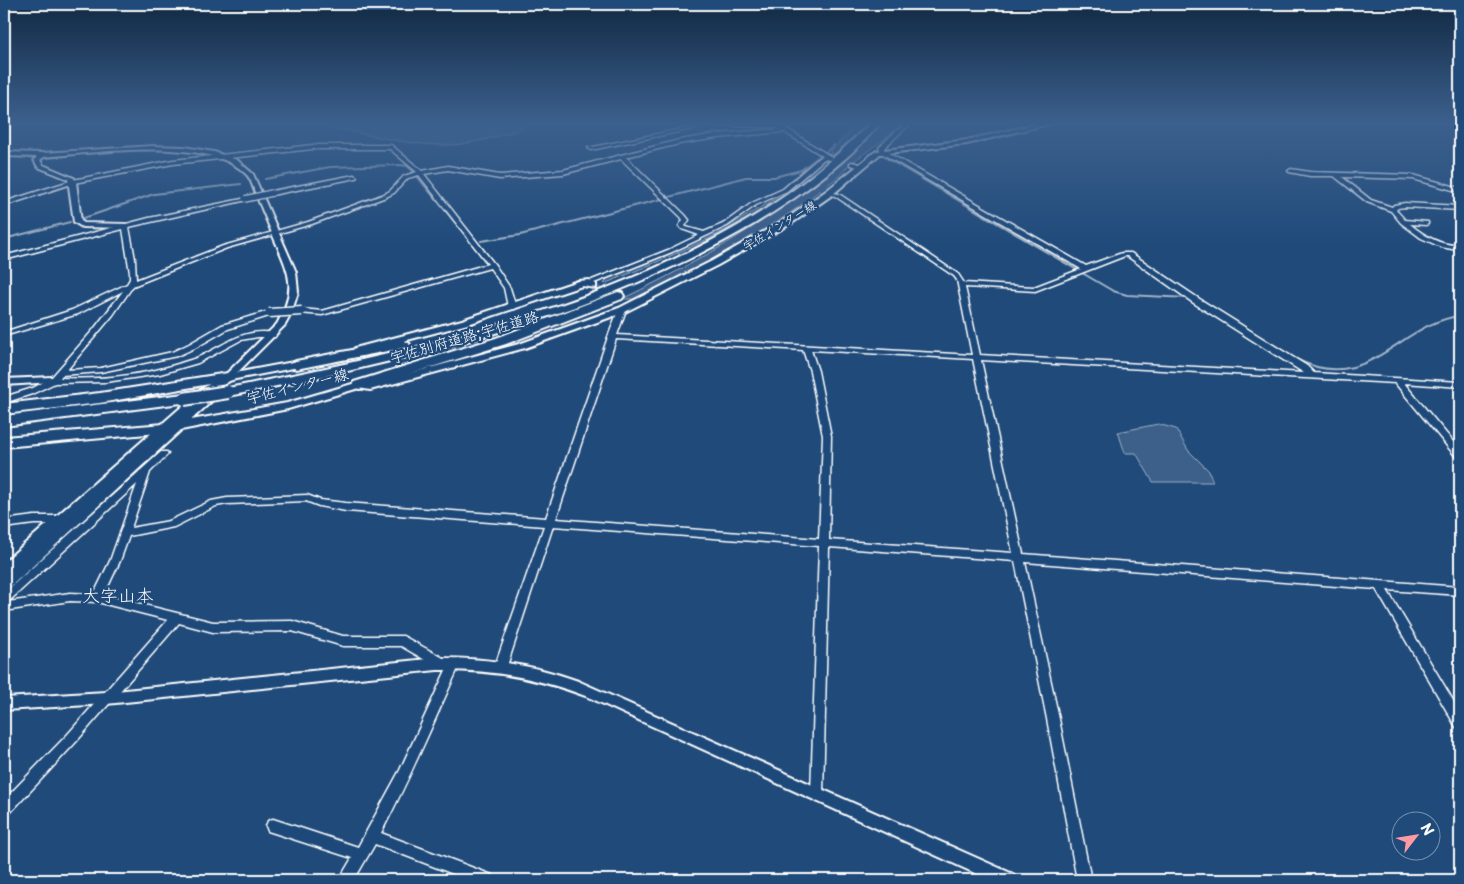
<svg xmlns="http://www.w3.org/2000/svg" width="1464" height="884" font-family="'Playpen Sans','Klee One',sans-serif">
<rect width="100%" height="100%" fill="#1f4a7a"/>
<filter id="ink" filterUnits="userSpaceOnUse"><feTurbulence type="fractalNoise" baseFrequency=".02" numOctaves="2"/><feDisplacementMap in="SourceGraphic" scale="10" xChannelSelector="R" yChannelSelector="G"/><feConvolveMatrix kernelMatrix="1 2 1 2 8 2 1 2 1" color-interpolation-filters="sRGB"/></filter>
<g filter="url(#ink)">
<g fill="#3c618b" stroke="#9eb0c5">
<path d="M310 123H533C515 133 470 145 449 145 403 146 355 131 310 123Z"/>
<polygon points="838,123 872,123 836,154 831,154 830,151 850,132 852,127"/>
<path d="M884 123H905L849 165 838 177 786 216 717 258 633 299H622C721 251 805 200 884 123Z"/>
<path d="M824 160H830C757 222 691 248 604 284L607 279 731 225 785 193Z"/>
<polygon points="1158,424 1176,429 1188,450 1209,471 1213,482 1153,482 1136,453 1125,453 1118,432"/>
</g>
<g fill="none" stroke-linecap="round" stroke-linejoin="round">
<g stroke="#a3b5c8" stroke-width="2">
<polyline points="826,152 834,145"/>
<polyline points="886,158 1113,291 1127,295 1188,298"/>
<polyline points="416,175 471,242"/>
<polyline points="265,179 330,167 401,165 407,166 414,172"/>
<polyline points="669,197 746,177 774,177 801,170 818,157"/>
<polyline points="84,218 154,194 241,184"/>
<polyline points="4,239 70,222"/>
<polyline points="481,241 520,235 662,199"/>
<path d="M1296 359C1369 396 1398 323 1460 316"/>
</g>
<polyline stroke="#41658e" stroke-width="5.5" stroke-dasharray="5.5 3" stroke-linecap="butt" points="831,158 852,164"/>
<polyline stroke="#41658e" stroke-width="9" stroke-dasharray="9 5" stroke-linecap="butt" points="593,286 613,303"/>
<defs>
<g id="minor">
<path d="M694 123 774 124 784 127 833 158 830 160 824 159 787 191 756 205 727 226 672 252 589 285 586 283 587 282 668 250 699 235 682 229 679 226 683 220 681 217 621 159 563 174 500 179 448 170 424 174 495 265 510 288 516 307 515 309H509L508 307 504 288 490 268 322 315 299 313V309H302L322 311 488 264 419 175 408 178 394 193 386 197 312 224 227 248 133 286 113 315 67 370 101 368 172 352 189 344 222 325 269 311 273 313 272 315 228 329 195 348 177 356 101 372 62 375 60 378C99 380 140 376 178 364 186 361 195 359 203 355 228 343 244 328 275 333L276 335 275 337H258L241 340 198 363 160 374 106 382 55 383 32 394 4 403V397L33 388 51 378 94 329 123 291 78 314 4 336V332L72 310 127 284 130 279V273L123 229 4 260V256L149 218 247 198V200L129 227 135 259 136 280 223 246 308 222 382 195 390 191 404 176 417 172 390 149H313L173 164 74 183 4 206V202L73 180 173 160 313 145H391L422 171 448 166 500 175 563 170 679 140 717 134 780 129 772 127 707 126 591 150 588 148 701 125ZM784 132 823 156 820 157 783 189 752 203 723 224 704 232 686 227 685 226 689 220 685 215 626 157 679 144 717 138Z"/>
<path d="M905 123H911L884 148 885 151 1086 266 1122 253H1131L1198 298 1307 366 1314 373 1460 382V387L1404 383 1460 450V459L1457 458 1395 383 981 360 1023 554 1460 587V595L1387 590 1460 712V728L1456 727 1376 589 1025 562 1059 719 1091 880H1077L1047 719 1015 561 829 547 823 794 822 799 817 800 812 799 811 794 819 546 553 526 507 666 505 670 501 671 497 670 495 666 544 526 346 511 319 506 306 501 227 504 216 506 174 527 129 536 120 561 104 595 213 622 292 621 343 636H403L447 660 448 664 450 660 454 659 458 660 460 664C434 721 410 778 381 833L492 875 494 880H469L375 844 354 880H339L352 858 268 831 266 826 268 821 273 819 358 847 400 770 447 668 443 669 439 668 401 646H343L292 631 213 632 179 623 76 742 9 814 4 815V800L68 734 168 620 97 602 70 601 4 611V593L161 452H167L168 454 150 472 131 528 169 521 211 501 227 498 307 495 320 500 346 503 546 518 608 337 619 308H622L626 310 617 335 972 355 957 280 954 276 835 196 827 194V192L839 194 958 274 964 283 1034 287 1081 269 881 153 879 147ZM1125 256H1127L1192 302 1304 373 980 355 965 287 1035 291ZM616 339 803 350 810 371 823 436 819 539 556 519ZM811 350 973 359 1013 553 829 540 831 436 818 371ZM137 484 110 561 94 594 70 593 8 602Z"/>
<polygon points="852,162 863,165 864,166 861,168 850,165 850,163"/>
<path d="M1291 169 1310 172 1413 175 1460 188V192L1413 179 1342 177 1371 200 1392 207 1394 205 1405 203 1460 206V210L1405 207 1398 208 1396 210 1405 220 1428 222V224L1426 225 1410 224C1424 236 1441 246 1460 245V249H1452L1441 247 1421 238 1401 223 1391 211 1367 202 1334 176H1310L1289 172 1288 171Z"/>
<polygon points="354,175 357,177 356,178 272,195 269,193 272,191"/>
<polygon points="34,516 64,516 67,517 69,520 67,523 64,524 34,524 4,528 4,520"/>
</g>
<g id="tertiary">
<path d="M153 146 184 147 214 152 237 160 253 174 296 272 298 292 291 314 285 325 231 379H225L223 377 277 324C298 287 289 273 274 238 268 223 261 207 255 192 253 187 251 179 247 175 211 135 94 153 44 157L40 160 43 165 74 178 76 182 81 221 84 223 126 224 130 226 126 228 82 227 74 222 68 179 38 167 34 160 37 157 4 156V152L42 153Z"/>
<polygon points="52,377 55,378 57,380 55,382 4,385 4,379"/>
<path d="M437 658C486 658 532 664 578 681L1013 874 1015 880H990L588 697C539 678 490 669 437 670L106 704 4 710V698L106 692Z"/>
</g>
<g id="secondary">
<polygon points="1042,123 1053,123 967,144 880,154 832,195 792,223 718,265 625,312 525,348 370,390 359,388 288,409 181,430 9,588 4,589 5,575 4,575 4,562 203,388 224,375 304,360 309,363 304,366 231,380 209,394 214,395 215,397 214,399 191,420 287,403 359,382 370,384 519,344 619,308 712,261 786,219 826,191 876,151 967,140"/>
<polygon points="589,280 596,284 596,288 582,286 468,324 358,353 353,350 355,348 462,320 578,281"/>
</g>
<g id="motorway">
<path d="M871 123H880C848 162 797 198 754 224 593 319 409 360 228 396L221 392 228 388C415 351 629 305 788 194 818 173 844 148 871 123Z"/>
<polygon points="618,292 622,293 624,296 622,299 506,344 364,388 359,389 352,385 354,382 496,338"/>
<polygon points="403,340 410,344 408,347 296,369 289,365 296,361"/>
<polygon points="228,373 233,374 235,377 233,380 100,403 4,414 4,404 100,393"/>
<polygon points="184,394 191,399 189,402 4,426 4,416"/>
<polygon points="164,424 169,426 171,429 169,432 4,447 4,437"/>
</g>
</defs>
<use href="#minor" stroke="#fff" stroke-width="3"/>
<use href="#tertiary" stroke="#fff" stroke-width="4"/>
<use href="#secondary" stroke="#fff" stroke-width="4"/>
<use href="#motorway" stroke="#fff" stroke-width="4"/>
<use href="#minor" fill="#1f4a7a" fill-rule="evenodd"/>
<use href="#tertiary" fill="#1f4a7a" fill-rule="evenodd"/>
<use href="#secondary" fill="#1f4a7a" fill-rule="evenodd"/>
<use href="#motorway" fill="#1f4a7a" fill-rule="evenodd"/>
<defs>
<polyline id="minor-bridge-far1" points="245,199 272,193"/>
<polyline id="minor-bridge" points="269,313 302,311"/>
<polyline id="motorway-bridge" points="184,399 228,392"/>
</defs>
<use href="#minor-bridge-far1" stroke="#fff" stroke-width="8" stroke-linecap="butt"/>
<use href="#minor-bridge" stroke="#fff" stroke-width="11" stroke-linecap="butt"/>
<use href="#motorway-bridge" stroke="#fff" stroke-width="16" stroke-linecap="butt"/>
<use href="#minor-bridge-far1" stroke="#1f4a7a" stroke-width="5.5"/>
<use href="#minor-bridge" stroke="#1f4a7a" stroke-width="8"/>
<use href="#motorway-bridge" stroke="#1f4a7a" stroke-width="12"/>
</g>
</g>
<linearGradient id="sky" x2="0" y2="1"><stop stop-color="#112943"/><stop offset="0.5" stop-color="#3c608d"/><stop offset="1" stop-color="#3c608d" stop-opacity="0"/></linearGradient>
<rect width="1464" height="247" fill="url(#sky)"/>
<g text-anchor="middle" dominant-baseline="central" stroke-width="4.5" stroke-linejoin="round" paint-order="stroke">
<g font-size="12" fill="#fff" stroke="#1f4a7a">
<text transform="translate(779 225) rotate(-32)">宇佐インター線</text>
</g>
<g font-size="15" fill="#fff" stroke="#1f4a7a">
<text transform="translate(464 336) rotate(-16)">宇佐別府道路;宇佐道路</text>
<text transform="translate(297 385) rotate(-14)">宇佐インター線</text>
</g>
<g font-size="18" fill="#fff" stroke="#1f4a7a">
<text x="118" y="594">大字山本</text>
</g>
</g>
<rect width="1464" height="884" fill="none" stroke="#1f4a7a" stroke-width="20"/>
<rect x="10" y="10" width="1444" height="864" fill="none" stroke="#fff" stroke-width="2" filter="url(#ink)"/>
<g transform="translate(1416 836) rotate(59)"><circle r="24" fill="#1f4a7a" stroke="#7992af"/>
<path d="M0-4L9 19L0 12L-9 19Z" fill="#ff9aa2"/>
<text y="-8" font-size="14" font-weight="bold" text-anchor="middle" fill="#ffffff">N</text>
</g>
</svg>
